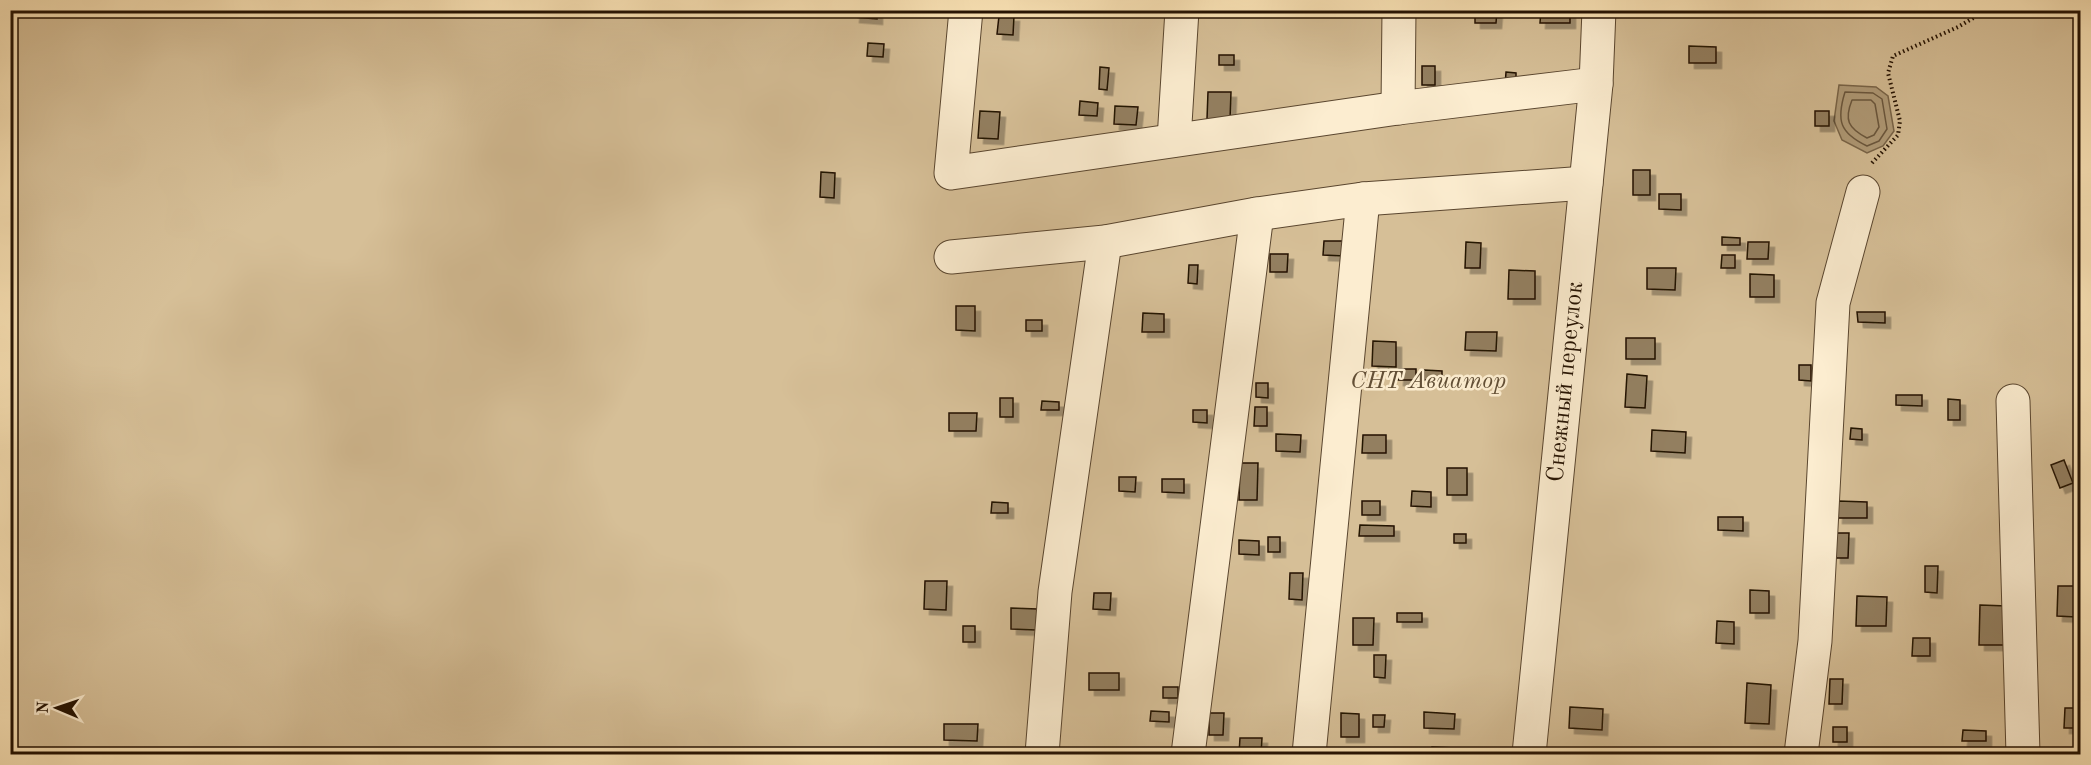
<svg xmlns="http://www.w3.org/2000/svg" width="2091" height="765" font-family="'Old Standard TT',serif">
<defs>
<filter id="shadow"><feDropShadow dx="5.5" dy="5.5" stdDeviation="0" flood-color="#0004"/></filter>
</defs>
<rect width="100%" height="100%" fill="#fae3b6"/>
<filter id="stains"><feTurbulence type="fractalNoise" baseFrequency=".00333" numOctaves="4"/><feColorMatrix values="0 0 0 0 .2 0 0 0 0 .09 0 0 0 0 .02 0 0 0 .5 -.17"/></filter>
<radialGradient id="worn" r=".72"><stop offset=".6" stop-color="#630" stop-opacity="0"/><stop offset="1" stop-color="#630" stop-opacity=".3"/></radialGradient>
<polygon fill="#d6bf97" stroke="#7d684c" stroke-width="1.5" points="10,11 2080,11 2080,754 11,754"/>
<polygon fill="#b19c79" stroke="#796549" stroke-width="1.5" points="1839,85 1876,87 1888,96 1894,131 1883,146 1867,153 1842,140 1834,121"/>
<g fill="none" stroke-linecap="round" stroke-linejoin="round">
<g stroke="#6a573e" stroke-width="1.5">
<path d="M1845 92 1873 93 1882 99 1887 129 1879 141 1867 146C1840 133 1836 121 1845 92Z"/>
<path d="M1852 100H1871L1875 104 1879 127 1874 135 1867 138C1848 128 1844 120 1852 100Z"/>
</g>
</g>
<g fill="#937f60" stroke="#241202" stroke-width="1.5" filter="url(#shadow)">
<polygon points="855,10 877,10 877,19 854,17"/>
<polygon points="1475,10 1497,10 1496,23 1475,23"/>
<polygon points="1541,10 1570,10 1570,23 1540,23"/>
<polygon points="999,16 1014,16 1013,35 997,34"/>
<polygon points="868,43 884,44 883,57 867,56"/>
<polygon points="1689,46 1716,47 1716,63 1689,63"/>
<rect x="1219" y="55" width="15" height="10"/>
<rect x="1422" y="66" width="13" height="19"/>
<polygon points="1100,67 1109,68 1107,90 1099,89"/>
<polygon points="1506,72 1516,73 1516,87 1505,87"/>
<polygon points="1208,92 1231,92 1230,119 1207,119"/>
<polygon points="1080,101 1098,103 1097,116 1079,115"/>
<polygon points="1115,106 1138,107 1136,125 1114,124"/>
<polygon points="980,111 1000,112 998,139 978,138"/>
<rect x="1815" y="111" width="14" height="15"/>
<rect x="1633" y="170" width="17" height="25"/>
<polygon points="821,172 835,173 834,198 820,197"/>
<polygon points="1659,194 1681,194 1681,210 1659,209"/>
<polygon points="1722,237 1740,238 1740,245 1722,245"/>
<polygon points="1324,241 1345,241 1345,256 1323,255"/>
<polygon points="1466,242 1481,243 1480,268 1465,268"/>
<polygon points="1748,242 1769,242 1768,259 1747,259"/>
<polygon points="1270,254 1288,254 1287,272 1270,272"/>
<polygon points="1722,255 1735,255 1735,268 1721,268"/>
<polygon points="1189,265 1198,265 1197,284 1188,283"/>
<polygon points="1647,268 1676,268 1675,290 1647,289"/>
<polygon points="1509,270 1535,271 1535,299 1508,299"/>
<polygon points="1750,274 1774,275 1774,297 1750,297"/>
<polygon points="956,306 975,306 975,331 956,330"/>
<polygon points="1857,312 1885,312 1885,323 1858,322"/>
<polygon points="1143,313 1164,314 1164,332 1142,332"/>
<rect x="1026" y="320" width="16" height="11"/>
<polygon points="1466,332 1497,332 1496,351 1465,350"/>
<rect x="1626" y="338" width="29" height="21"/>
<polygon points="1373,341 1396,342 1396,367 1372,366"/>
<polygon points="1799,365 1811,365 1811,381 1799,380"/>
<polygon points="1399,369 1416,369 1416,380 1398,380"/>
<polygon points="1424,370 1442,371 1442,380 1424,380"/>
<polygon points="1627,374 1647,376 1645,408 1625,407"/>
<polygon points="1256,383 1268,383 1268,398 1256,397"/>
<polygon points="1896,395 1922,395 1922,406 1896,405"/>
<rect x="1000" y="398" width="13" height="19"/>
<polygon points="1948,399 1960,400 1960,420 1948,420"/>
<polygon points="1042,401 1059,402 1059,410 1041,410"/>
<polygon points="1255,407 1267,407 1267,426 1254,426"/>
<polygon points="1193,410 1207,410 1207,423 1193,422"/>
<polygon points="949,413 977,413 976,431 949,431"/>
<polygon points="1851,428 1862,429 1862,440 1850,439"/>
<polygon points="1652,430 1686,432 1685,453 1651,451"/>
<polygon points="1276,434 1301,435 1300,452 1276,451"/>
<polygon points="1363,435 1386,435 1386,453 1362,453"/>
<polygon points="2064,460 2073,483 2060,488 2051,465"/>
<polygon points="1240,463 1258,463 1257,500 1239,500"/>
<rect x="1447" y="468" width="20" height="27"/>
<polygon points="1119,477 1136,477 1135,492 1119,491"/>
<polygon points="1162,479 1184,479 1184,493 1162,492"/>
<polygon points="1412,491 1431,492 1431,507 1411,506"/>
<rect x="1362" y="501" width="18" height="14"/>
<polygon points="1838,501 1867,502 1867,518 1837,518"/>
<polygon points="992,502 1008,503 1008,513 991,513"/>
<polygon points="1718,517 1743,517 1743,531 1718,530"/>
<polygon points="1360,525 1394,526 1394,536 1359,536"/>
<polygon points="1835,533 1849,533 1848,558 1835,558"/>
<rect x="1454" y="534" width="12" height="9"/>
<rect x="1268" y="537" width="12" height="15"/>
<polygon points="1239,540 1259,541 1259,555 1239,554"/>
<polygon points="1925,566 1938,566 1937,593 1925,592"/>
<polygon points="1290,573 1303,573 1302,600 1289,599"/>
<polygon points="925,581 947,581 946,610 924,609"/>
<polygon points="2058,586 2076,586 2076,617 2057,616"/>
<polygon points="1750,590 1769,591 1769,613 1750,613"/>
<polygon points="1094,593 1111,593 1110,610 1093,609"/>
<polygon points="1857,596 1887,597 1886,626 1856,626"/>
<polygon points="1980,605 2007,606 2006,645 1979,645"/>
<polygon points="1011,608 1037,609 1036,630 1011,629"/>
<rect x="1397" y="613" width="25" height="9"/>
<polygon points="1353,618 1374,618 1373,645 1353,645"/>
<polygon points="1717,621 1734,622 1734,644 1716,643"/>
<rect x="963" y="626" width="12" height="16"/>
<polygon points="1913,638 1930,638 1930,656 1912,656"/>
<polygon points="1374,655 1386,655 1385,678 1374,677"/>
<rect x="1089" y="673" width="30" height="17"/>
<polygon points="1830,679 1843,679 1842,704 1829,704"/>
<polygon points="1747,683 1771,685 1769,724 1745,723"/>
<rect x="1163" y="687" width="15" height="11"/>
<polygon points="1570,707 1603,709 1602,730 1569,728"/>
<polygon points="2065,708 2080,708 2080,728 2064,728"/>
<polygon points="1151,711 1169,712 1169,722 1150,721"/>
<polygon points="1424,712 1455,714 1454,729 1424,728"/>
<polygon points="1209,713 1224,713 1223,735 1209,735"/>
<polygon points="1341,713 1359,714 1359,737 1341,737"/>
<polygon points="1373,715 1385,715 1384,727 1373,727"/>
<polygon points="944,724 978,724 977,741 944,740"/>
<rect x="1833" y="727" width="14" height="15"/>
<polygon points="1963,730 1986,731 1986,741 1962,741"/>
<polygon points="1240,738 1262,738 1261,754 1239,754"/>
<polygon points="1432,747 1456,748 1456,754 1432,754"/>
</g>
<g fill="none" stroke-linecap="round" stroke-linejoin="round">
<defs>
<g id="minor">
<polyline points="966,10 951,173 1398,108 1596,84"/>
<polyline points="1398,108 1399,10"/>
<polyline points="1174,140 1182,10"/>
<polyline points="951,257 1105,242 1257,214 1363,199 1586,183"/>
<polyline points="2013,401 2023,754"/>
<polyline points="1042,754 1055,592 1105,242"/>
<polyline points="1188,754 1257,214"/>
<polyline points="1309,754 1363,199"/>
<path id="s1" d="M1529 754 1596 84 1599 10"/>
<polyline points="1801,754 1815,641 1833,303 1863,192"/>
</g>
</defs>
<use href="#minor" stroke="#5a462f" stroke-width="35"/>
<polyline stroke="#241202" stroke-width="4" stroke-dasharray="1.5 3" stroke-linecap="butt" points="1872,163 1898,135 1900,121 1888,73 1893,56 1958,27 1987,10"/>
<use href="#minor" stroke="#fcedd0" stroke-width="33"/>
</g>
<g text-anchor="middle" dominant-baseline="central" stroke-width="5" stroke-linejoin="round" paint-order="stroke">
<g font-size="24" font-style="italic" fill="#624f36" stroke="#fcedd0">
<text x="1428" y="382">СНТ Авиатор</text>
</g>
<g font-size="24" fill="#241202" stroke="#fcedd0">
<text stroke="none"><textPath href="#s1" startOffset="374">Снежный переулок</textPath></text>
</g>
</g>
<rect width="2091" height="765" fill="none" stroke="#fae3b6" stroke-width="36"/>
<rect x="12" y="12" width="2067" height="741" fill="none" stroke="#241202" stroke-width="3"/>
<rect x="18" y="18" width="2055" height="729" fill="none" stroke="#241202" stroke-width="1.5"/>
<g transform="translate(57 708) rotate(272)" stroke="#fcedd0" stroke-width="4.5" paint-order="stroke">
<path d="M0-4.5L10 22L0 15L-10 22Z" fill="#241202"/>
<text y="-9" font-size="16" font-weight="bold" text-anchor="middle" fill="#241202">N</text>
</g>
<rect width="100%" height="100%" filter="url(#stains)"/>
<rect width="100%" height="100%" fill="url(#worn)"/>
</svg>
